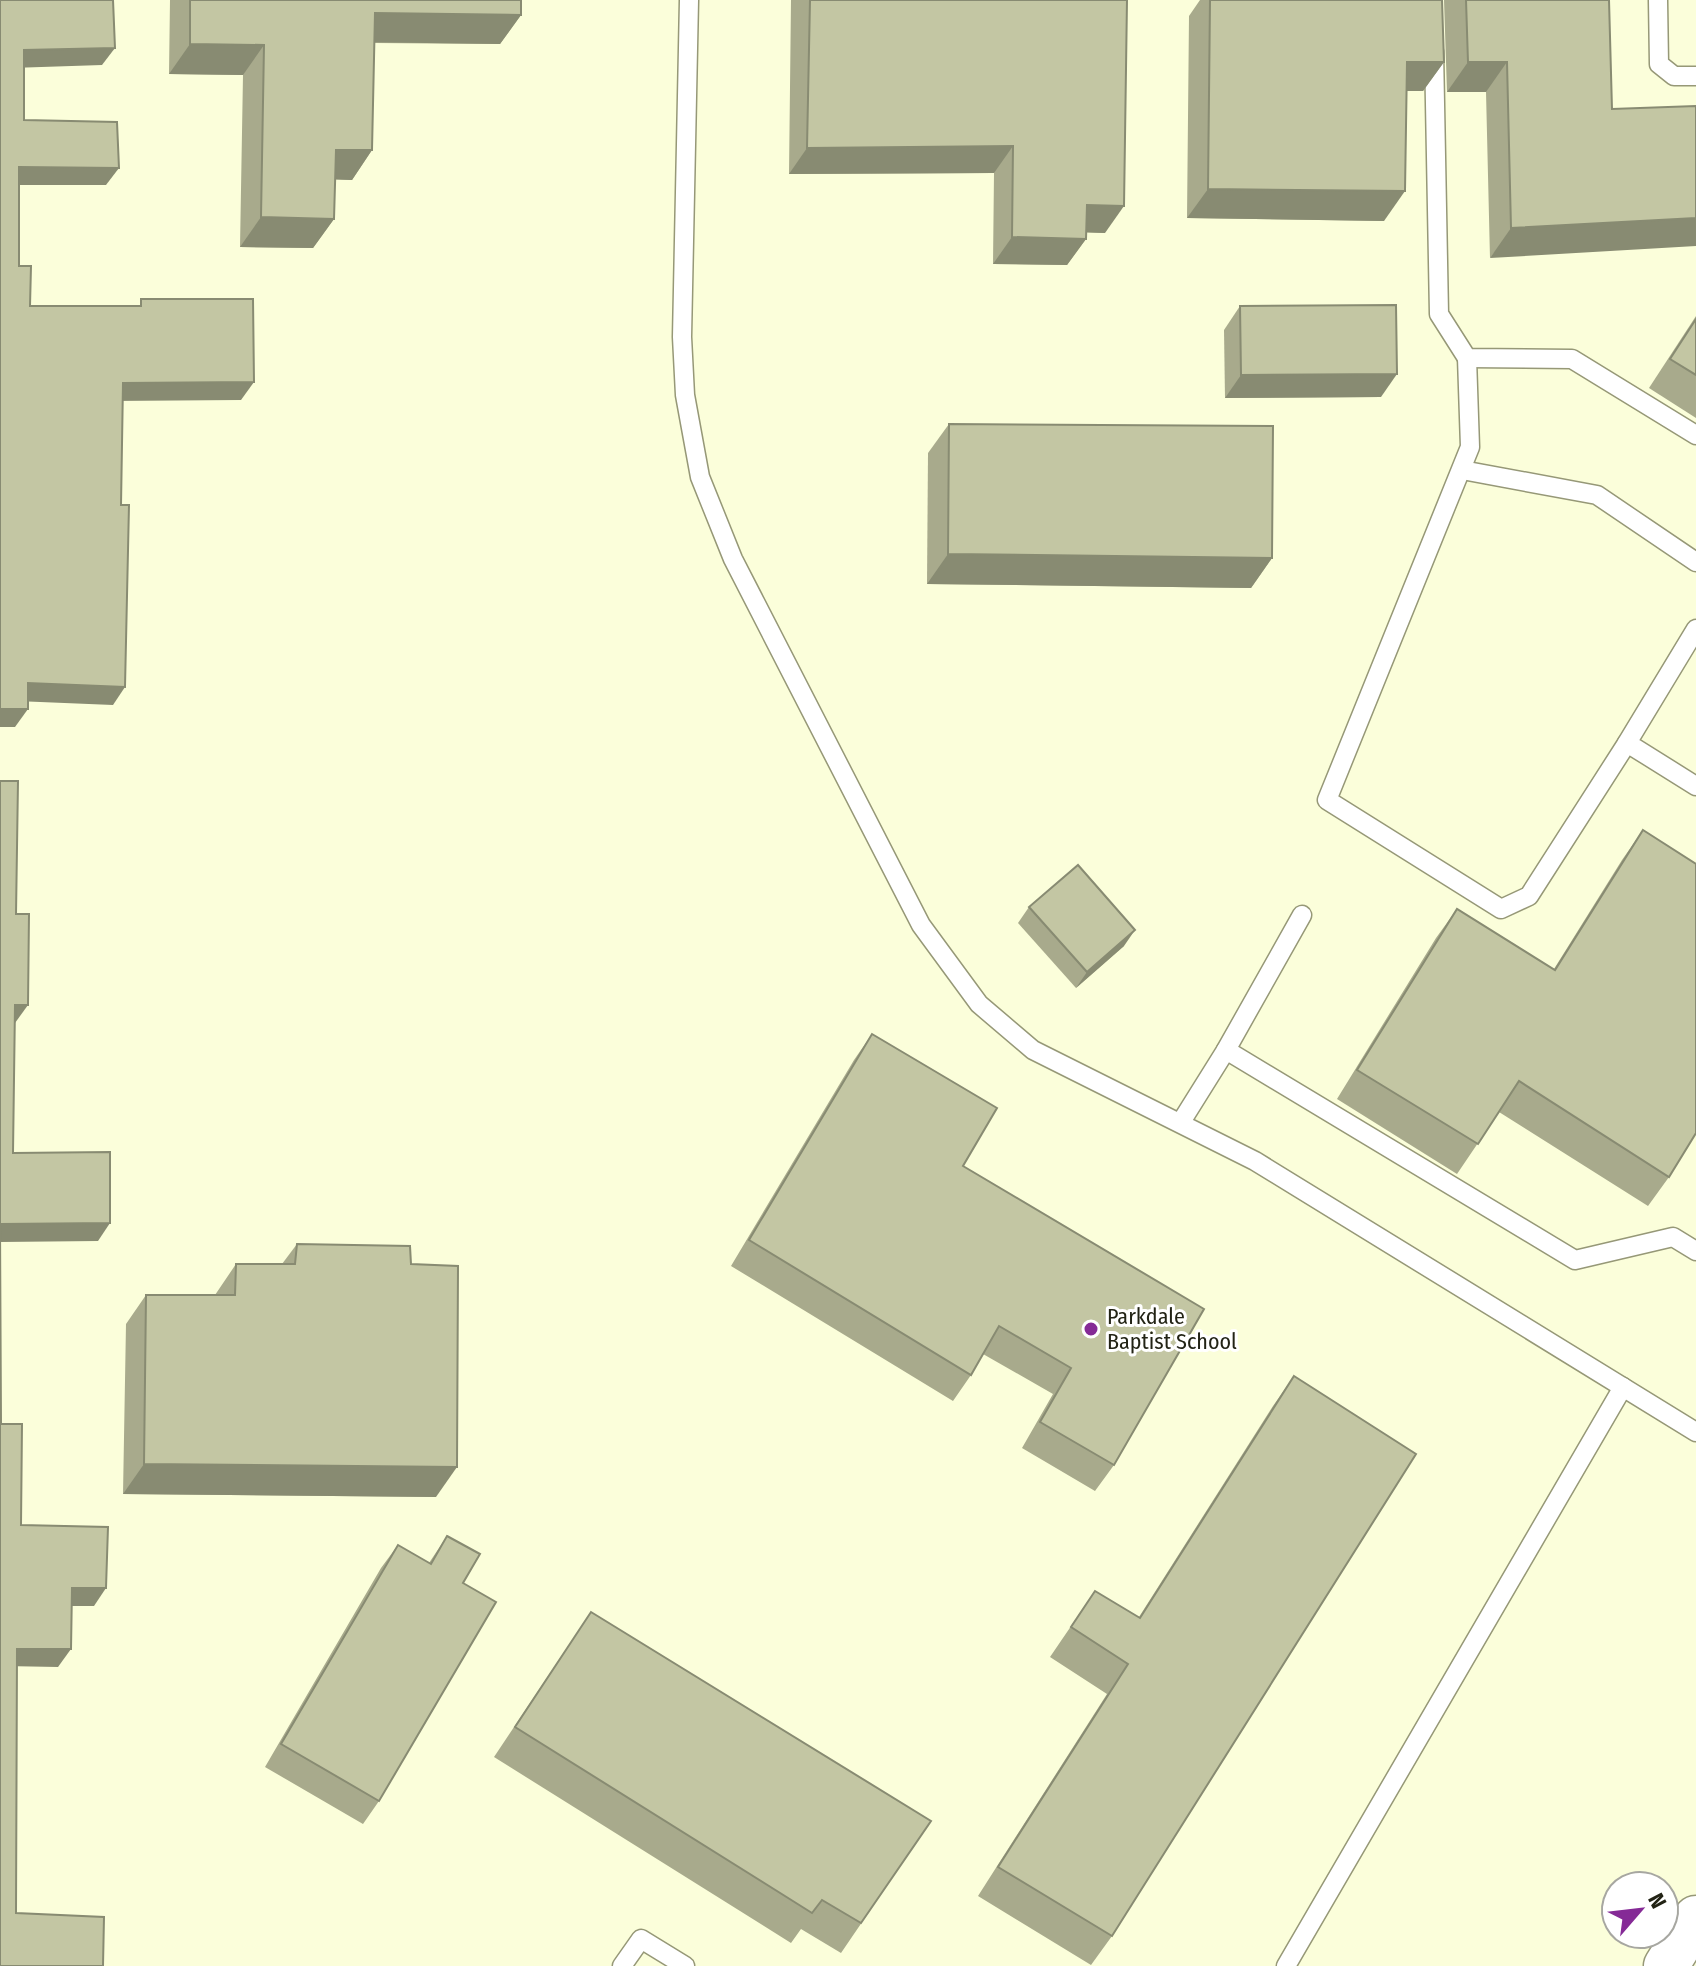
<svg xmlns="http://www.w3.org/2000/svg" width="1696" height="1966" font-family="'Fira Sans Condensed',sans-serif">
<rect width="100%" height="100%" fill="#fbfeda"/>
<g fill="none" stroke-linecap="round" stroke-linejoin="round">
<defs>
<g id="lane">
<polyline points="689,0 682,337 685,395 700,477 733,559 921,925 979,1004 1033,1050 1255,1161 1696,1432"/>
<polyline points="1658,0 1659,64 1674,76 1696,76"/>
<polyline points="1434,51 1439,314 1467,358 1572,359 1696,435"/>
<polyline points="1467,358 1470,447 1327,800 1501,909 1529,896 1627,743"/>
<polyline points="1462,470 1597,495 1696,562"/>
<polyline points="1696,629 1627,743 1696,786"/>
<polyline points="1302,915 1226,1050 1575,1260 1673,1237 1696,1251"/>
<polyline points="1181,1122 1226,1050"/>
<polyline points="622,1966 641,1939 685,1966"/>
<polyline points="1286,1966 1623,1387"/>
</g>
<polyline id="primary" points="1666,1966 1696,1918"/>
</defs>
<use href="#lane" stroke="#969877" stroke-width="21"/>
<use href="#primary" stroke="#969877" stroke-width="47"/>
<use href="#lane" stroke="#fff" stroke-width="18"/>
<use href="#primary" stroke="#fff" stroke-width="44"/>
</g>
<g fill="#a8aa8c">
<polygon points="170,0 521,0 521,15 500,44 374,43 372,150 352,180 335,179 334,219 313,248 240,247 243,75 169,74"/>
<polygon points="791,0 1127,0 1105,233 1086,232 1086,239 1067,265 993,264 994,173 789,174"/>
<polygon points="1200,0 1442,0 1444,62 1423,91 1406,91 1384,221 1187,218 1189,16"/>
<polygon points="1444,0 1609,0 1612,109 1490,258 1486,92 1447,92"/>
<polygon points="1240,306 1381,397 1225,398 1224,330"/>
<polygon points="1696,316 1696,418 1649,388"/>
<polygon points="949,424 1272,558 1251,588 927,584 928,453"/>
<polygon points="1643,830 1669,1177 1648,1206 1499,1112 1457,1174 1337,1099 1436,938 1457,909 1554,969 1622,860"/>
<polygon points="1029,907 1124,946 1076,988 1018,923"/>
<polygon points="872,1034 963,1166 1204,1309 1114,1465 1095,1491 1022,1448 1053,1394 983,1354 971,1375 953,1401 731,1266 854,1060"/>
<polygon points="297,1244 411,1264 436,1497 123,1494 126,1324 146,1295 215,1295 236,1264 282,1264"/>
<polygon points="1294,1376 1112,1936 1091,1965 978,1896 1107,1694 1050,1657 1095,1591 1139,1617 1273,1406"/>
<polygon points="447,1536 463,1583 379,1801 363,1824 265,1767 381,1568 398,1545 429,1563"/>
<polygon points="591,1612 931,1821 841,1953 801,1929 791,1943 494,1757"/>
</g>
<g fill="#888b72">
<polygon points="375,13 521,15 500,44 354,42"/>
<polygon points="190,44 264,45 243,75 169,74"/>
<polygon points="115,48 102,65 11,68 24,50"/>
<polygon points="1407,62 1444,62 1423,91 1386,91"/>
<polygon points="1468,62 1507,62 1486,92 1447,92"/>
<polygon points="1013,146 994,173 789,174 807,148"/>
<polygon points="336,150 372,150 352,180 315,179"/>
<polygon points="19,167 119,168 106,185 7,185"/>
<polygon points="1208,189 1405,191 1384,221 1187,218"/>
<polygon points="1087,205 1124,206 1105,233 1068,232"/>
<polygon points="261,217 334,219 313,248 240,247"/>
<polygon points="1696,218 1696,246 1490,258 1511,228"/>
<polygon points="1012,237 1086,239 1067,265 993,264"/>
<polygon points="1397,374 1381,397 1225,398 1241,375"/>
<polygon points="254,382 241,400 110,401 123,383"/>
<polygon points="948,554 1272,558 1251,588 927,584"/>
<polygon points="28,683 125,687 113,705 16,701"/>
<polygon points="0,709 28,709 15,727 0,727"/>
<polygon points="1135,930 1124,946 1076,988 1087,972"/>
<polygon points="15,1005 28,1005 15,1023"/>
<polygon points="110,1223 98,1241 0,1242 0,1224"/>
<polygon points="144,1464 457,1467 436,1497 123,1494"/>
<polygon points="72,1588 106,1588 94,1606 59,1606"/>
<polygon points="17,1649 71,1649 58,1667 4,1666"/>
</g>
<g fill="#c3c6a3" stroke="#888b72" stroke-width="2">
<polygon points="0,0 113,0 115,48 24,50 24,120 117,122 119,168 19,167 19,266 31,266 30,306 141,306 141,299 253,299 254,382 123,383 121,505 129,505 125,687 28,683 28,709 0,709"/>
<polygon points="190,0 521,0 521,15 375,13 372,150 336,150 334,219 261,217 264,45 190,44"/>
<polygon points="810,0 1127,0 1124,206 1087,205 1086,239 1012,237 1013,146 807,148"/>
<polygon points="1210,0 1442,0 1444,62 1407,62 1405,191 1208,189"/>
<polygon points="1466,0 1609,0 1612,109 1696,106 1696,218 1511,228 1507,62 1468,62"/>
<polygon points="1396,305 1397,374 1241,375 1240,306"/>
<polygon points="1696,319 1696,375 1670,359"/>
<polygon points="949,424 1273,426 1272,558 948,554"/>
<polygon points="0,781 18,781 16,914 29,914 28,1005 15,1005 13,1153 110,1152 110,1223 0,1224 1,1424 22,1424 21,1525 108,1527 106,1588 72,1588 71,1649 17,1649 16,1913 104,1917 103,1966 0,1966"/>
<polygon points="1643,830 1696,864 1696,1133 1669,1177 1519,1081 1478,1144 1357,1070 1457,909 1555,970"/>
<polygon points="1078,865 1135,930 1087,972 1029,907"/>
<polygon points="872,1034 997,1108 963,1166 1204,1309 1114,1465 1040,1422 1071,1368 999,1326 971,1375 749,1240"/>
<polygon points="297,1244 410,1246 411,1264 458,1266 457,1467 144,1464 146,1295 235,1295 236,1264 295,1264"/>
<polygon points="1294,1376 1416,1454 1112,1936 998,1867 1128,1664 1071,1627 1095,1591 1140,1618"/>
<polygon points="447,1536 480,1554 463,1583 496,1602 379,1801 281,1744 398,1545 431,1564"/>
<polygon points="591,1612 931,1821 861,1923 822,1900 812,1913 515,1727"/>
</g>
<circle fill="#852a96" stroke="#fff" stroke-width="3" cx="1091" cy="1329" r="8"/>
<g text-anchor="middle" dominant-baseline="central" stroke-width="6" stroke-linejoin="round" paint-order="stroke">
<g font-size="22" fill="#222315" stroke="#fff" text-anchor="start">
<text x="1107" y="1316">Parkdale<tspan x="1107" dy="25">Baptist School</tspan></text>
</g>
</g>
<g transform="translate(1640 1910) rotate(62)"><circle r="38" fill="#ffffff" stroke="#a7a7a1" stroke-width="2"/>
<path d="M0-6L14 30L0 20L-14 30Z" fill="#852a96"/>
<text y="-12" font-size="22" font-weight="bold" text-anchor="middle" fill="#222315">N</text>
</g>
</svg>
